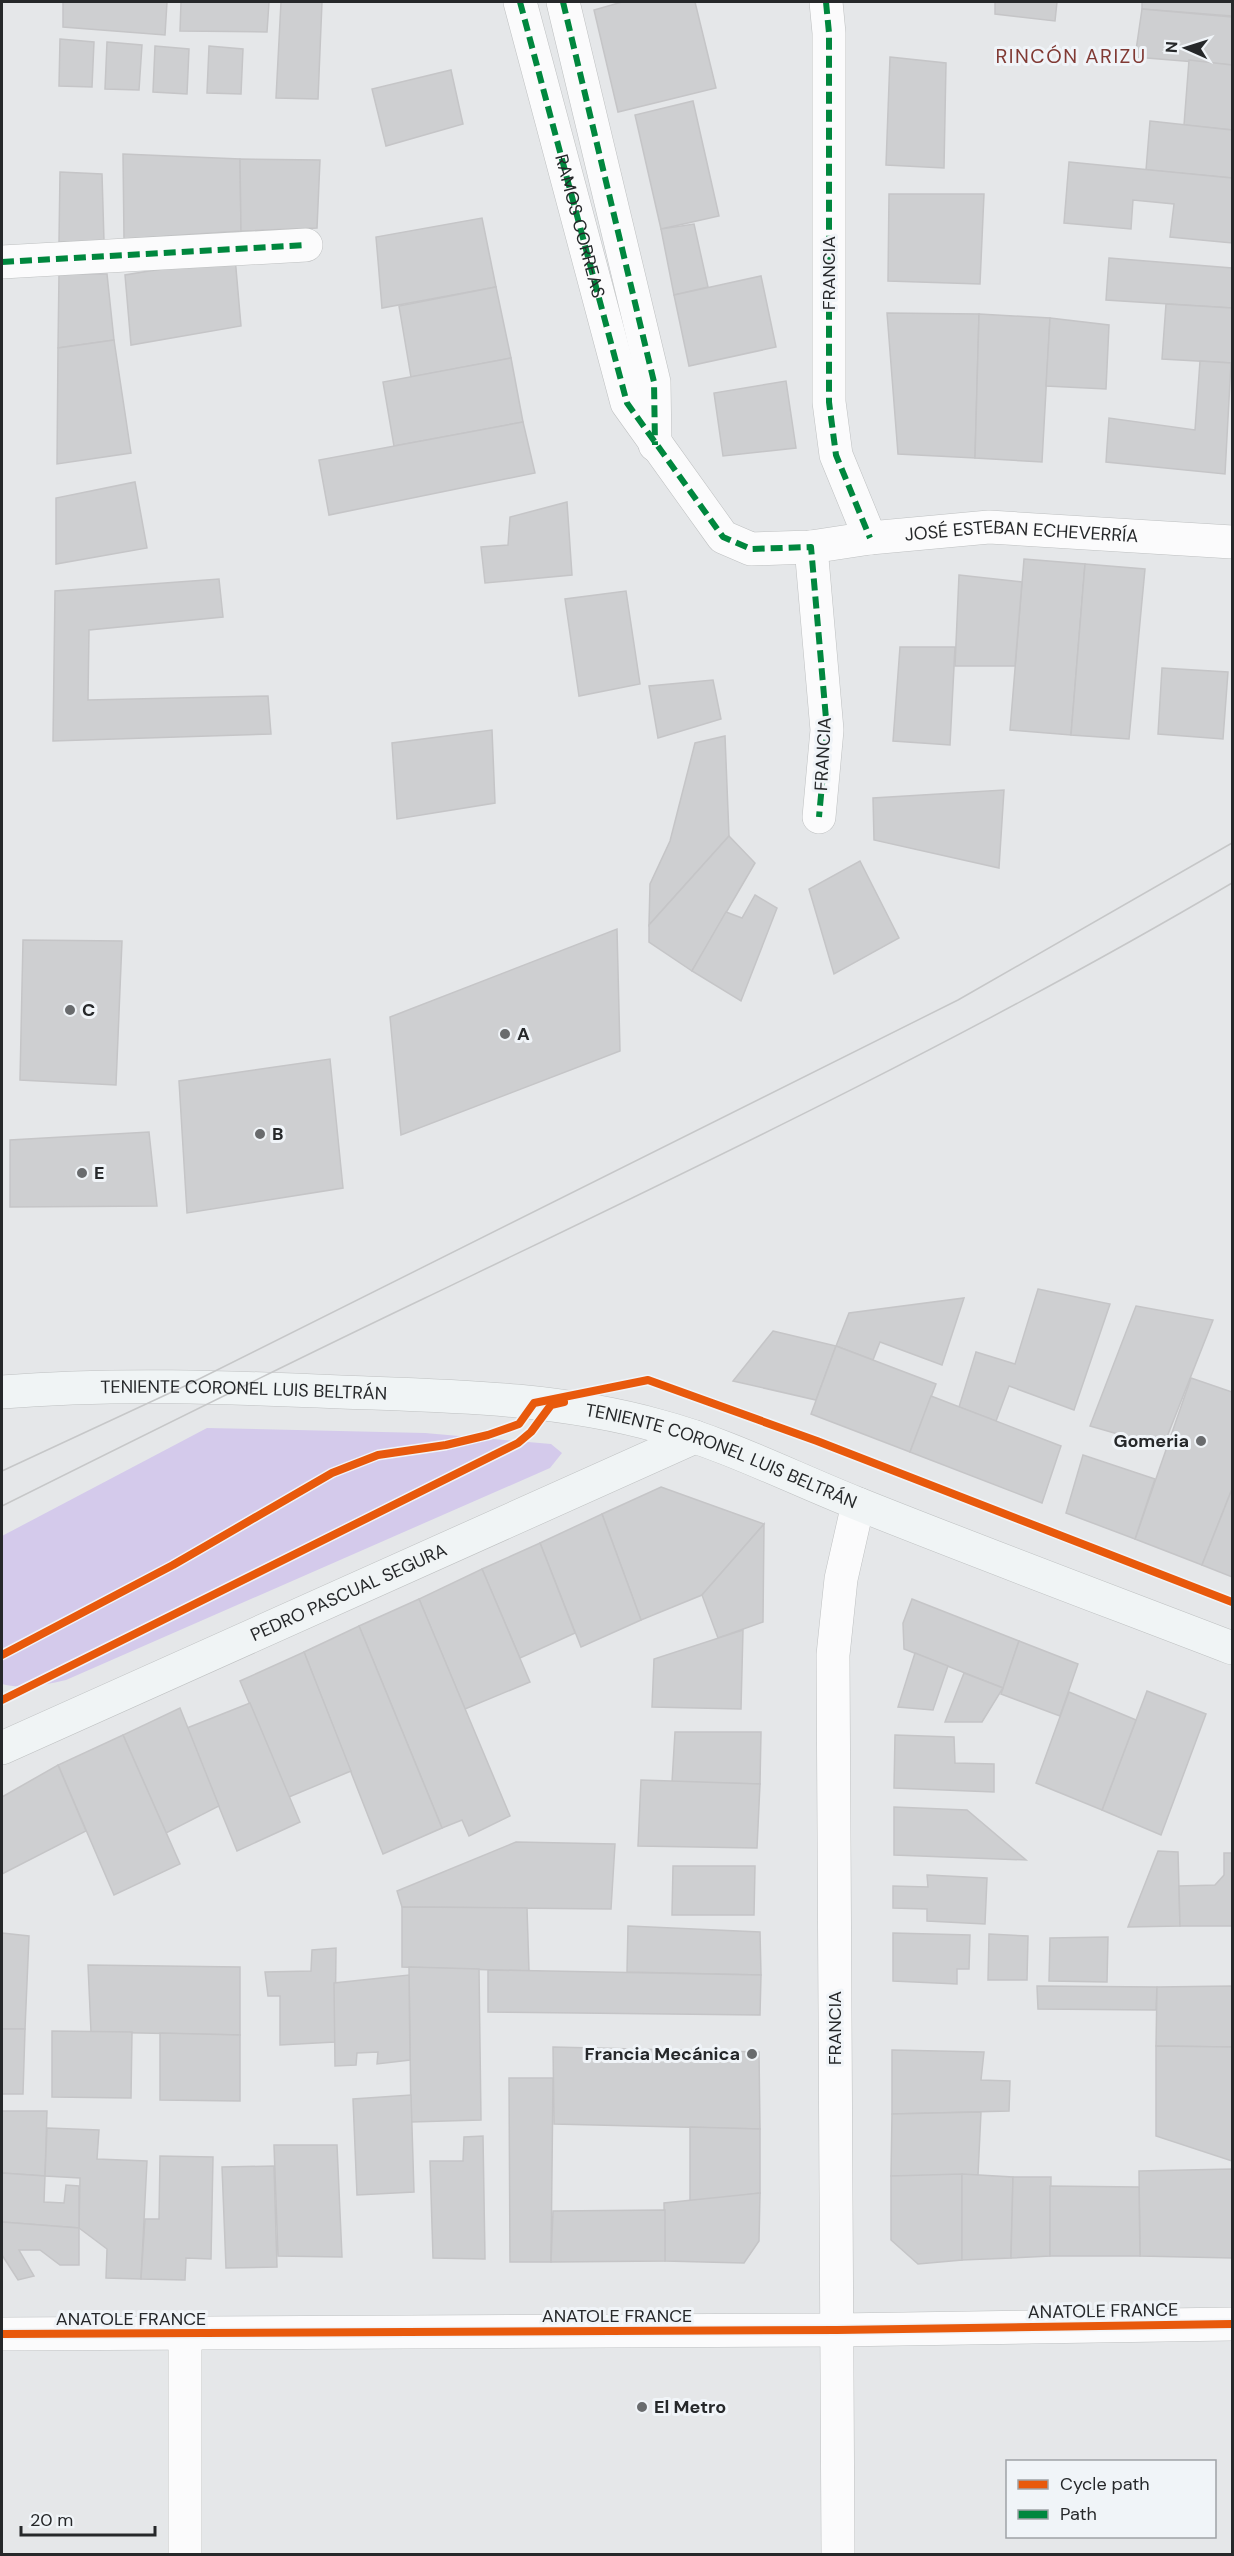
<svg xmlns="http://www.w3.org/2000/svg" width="1234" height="2556" font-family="'DM Sans',sans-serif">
<rect width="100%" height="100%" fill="#e5e7e9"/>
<path fill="#d4caeb" d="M207 1428 425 1433 551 1444 562 1453 550 1468 66 1680C44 1685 24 1690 2 1684V1536Z"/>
<g fill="#cecfd1" stroke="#c5c5c7" stroke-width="1.5">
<polygon points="63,2 167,2 165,35 63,27"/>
<polygon points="181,2 269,2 267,32 180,31"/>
<polygon points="281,2 322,2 318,99 276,98"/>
<polygon points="622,2 695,2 716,88 618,112 594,10"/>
<polygon points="995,2 1057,2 1055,21 995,14"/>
<polygon points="1142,2 1232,2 1232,16 1142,9"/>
<polygon points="1142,9 1232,17 1232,65 1135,57"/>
<polygon points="60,39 94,42 92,87 59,86"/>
<polygon points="107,42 142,45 139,90 105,89"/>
<polygon points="155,46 189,49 187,94 153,92"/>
<polygon points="209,46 243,49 241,94 207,93"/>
<polygon points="890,57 946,63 944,168 886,165"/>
<polygon points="1189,60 1232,65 1232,130 1184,125"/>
<polygon points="451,70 463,124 386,146 372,89"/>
<polygon points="693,101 719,216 661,229 635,115"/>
<polygon points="1150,121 1232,130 1232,178 1146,170"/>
<polygon points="123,154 240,159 241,231 124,239"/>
<polygon points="240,159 320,160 317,228 241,231"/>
<polygon points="1069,162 1232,178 1232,243 1170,237 1174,204 1133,200 1131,229 1064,223"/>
<polygon points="60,172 102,174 104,241 59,242"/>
<polygon points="889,194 984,194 980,284 888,281"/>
<polygon points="482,218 496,287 382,308 376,237"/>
<polygon points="694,224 708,287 674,295 661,229"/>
<polygon points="235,257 241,326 131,345 125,275"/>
<polygon points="1109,258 1232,268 1232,308 1106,300"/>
<polygon points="59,274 107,274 114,340 58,348"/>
<polygon points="761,276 776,347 689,366 674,295"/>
<polygon points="496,287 511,358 411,377 399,306"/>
<polygon points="1166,304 1232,308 1232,363 1162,359"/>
<polygon points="887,313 979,314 975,458 898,454"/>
<polygon points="979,314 1050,318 1042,462 975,458"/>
<polygon points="1050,318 1109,325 1106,389 1046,386"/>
<polygon points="114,340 131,453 57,464 58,348"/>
<polygon points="511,358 523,422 394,446 383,382"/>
<polygon points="1200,361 1231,363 1225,474 1106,462 1109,418 1195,430"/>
<polygon points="786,381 796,448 723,456 714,393"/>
<polygon points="523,422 535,473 329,515 319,460"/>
<polygon points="135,482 147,548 56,564 56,498"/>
<polygon points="567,502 572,575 485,583 481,547 508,545 510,517"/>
<polygon points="1024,559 1085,564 1071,735 1010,730"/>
<polygon points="1085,564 1145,569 1129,739 1071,735"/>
<polygon points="959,575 1022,582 1015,666 955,666"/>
<polygon points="219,579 223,617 89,630 88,700 268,696 271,734 53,741 55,591"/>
<polygon points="626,591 640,684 579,696 565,599"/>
<polygon points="900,647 955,647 950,745 893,741"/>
<polygon points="1162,668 1228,672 1223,739 1158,734"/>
<polygon points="713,680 721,719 658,738 649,686"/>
<polygon points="492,730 495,803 397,819 392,743"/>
<polygon points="725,736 729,836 649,925 650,884 670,841 695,743"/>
<polygon points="1004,790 999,868 874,840 873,798"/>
<polygon points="729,836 755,863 692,971 649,942 649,925"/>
<polygon points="860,861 899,938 834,974 809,889"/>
<polygon points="755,895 777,908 741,1001 692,971 726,912 742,918"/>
<polygon points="617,929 620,1051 401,1135 390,1017"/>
<polygon points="23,940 122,941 116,1085 20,1080"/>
<polygon points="330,1059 343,1188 187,1213 179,1081"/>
<polygon points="149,1132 157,1206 10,1207 10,1140"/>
<polygon points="1038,1289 1110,1304 1074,1410 1009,1386 996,1421 959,1407 976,1352 1015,1364"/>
<polygon points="964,1298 942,1365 880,1342 873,1360 836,1346 849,1313"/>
<polygon points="1136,1306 1213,1320 1163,1447 1090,1426"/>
<polygon points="773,1331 836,1346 816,1400 733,1381"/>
<polygon points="836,1346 936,1384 910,1452 811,1414"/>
<polygon points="1191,1378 1232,1392 1232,1489 1202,1565 1135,1539"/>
<polygon points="931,1396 1061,1446 1042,1503 910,1452"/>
<polygon points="1083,1455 1155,1479 1135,1539 1066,1513"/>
<polygon points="661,1487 764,1524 702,1595 641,1620 602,1514"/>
<polygon points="1232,1489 1232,1577 1202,1565"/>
<polygon points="602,1514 641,1620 581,1647 540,1543"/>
<polygon points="764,1524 763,1622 718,1638 702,1595"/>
<polygon points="540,1543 575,1633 520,1658 482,1569"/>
<polygon points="482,1569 530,1682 465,1709 419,1599"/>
<polygon points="419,1599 510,1816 469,1836 462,1820 442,1828 359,1626"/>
<polygon points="912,1599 1019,1641 1003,1688 904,1649 903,1623"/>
<polygon points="359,1626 442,1828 383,1854 304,1652"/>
<polygon points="743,1630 741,1709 652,1707 654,1659"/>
<polygon points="1019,1641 1078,1664 1060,1716 1001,1694"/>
<polygon points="304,1652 351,1771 289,1797 240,1681"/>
<polygon points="915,1653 948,1666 933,1710 898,1707"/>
<polygon points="964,1673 1003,1688 982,1722 945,1722"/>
<polygon points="1147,1691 1206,1714 1161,1835 1102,1810"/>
<polygon points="1069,1692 1136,1720 1102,1810 1036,1783"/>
<polygon points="250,1703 300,1822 237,1851 187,1728"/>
<polygon points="180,1708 219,1806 166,1833 123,1735"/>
<polygon points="675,1732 761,1732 760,1784 672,1782"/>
<polygon points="123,1735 180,1864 114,1895 58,1765"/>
<polygon points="895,1735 954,1737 955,1763 994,1764 994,1792 894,1788"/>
<polygon points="58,1765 86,1831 2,1874 2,1797"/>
<polygon points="641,1780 760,1784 757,1848 638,1846"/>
<polygon points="894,1807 967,1810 1026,1860 894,1855"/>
<polygon points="516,1842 615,1844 611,1909 402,1907 397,1891"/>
<polygon points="1158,1851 1178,1852 1180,1926 1128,1927"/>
<polygon points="1224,1853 1232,1853 1232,1926 1180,1926 1179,1886 1215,1885 1224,1875"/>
<polygon points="673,1866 755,1866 754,1915 672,1915"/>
<polygon points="927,1875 987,1878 985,1924 927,1921 927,1909 893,1908 893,1886 928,1887"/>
<polygon points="402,1907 527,1908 529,1971 402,1967"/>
<polygon points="628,1926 760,1932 761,1975 627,1972"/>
<polygon points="2,1933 29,1936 25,2029 2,2029"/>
<polygon points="893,1933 970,1935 969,1969 957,1969 957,1984 893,1981"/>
<polygon points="989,1934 1028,1936 1027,1980 988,1980"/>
<polygon points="1108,1937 1107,1982 1049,1981 1050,1938"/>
<polygon points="336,1948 335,2042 280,2045 280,1996 268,1996 265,1972 311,1971 312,1950"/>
<polygon points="88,1965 240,1967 240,2035 91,2032"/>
<polygon points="409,1967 479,1969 481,2120 411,2122"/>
<polygon points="488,1970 761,1975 760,2015 488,2012"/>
<polygon points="409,1975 410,2060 377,2064 378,2052 357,2053 356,2065 335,2066 334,1983"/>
<polygon points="1037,1986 1157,1987 1156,2010 1038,2009"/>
<polygon points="1232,1986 1232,2047 1156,2046 1157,1987"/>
<polygon points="2,2029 25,2029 23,2094 2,2094"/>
<polygon points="52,2031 132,2032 131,2098 52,2097"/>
<polygon points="160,2033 240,2035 240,2101 160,2100"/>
<polygon points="1156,2046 1232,2047 1232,2161 1156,2136"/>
<polygon points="553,2047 759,2052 760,2129 554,2124"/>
<polygon points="892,2050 984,2052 981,2080 1010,2081 1009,2111 892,2114"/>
<polygon points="509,2078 553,2078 551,2262 510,2262"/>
<polygon points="411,2095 414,2192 357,2195 353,2099"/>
<polygon points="2,2111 47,2111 45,2176 2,2173"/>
<polygon points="981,2112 978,2175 891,2176 892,2114"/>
<polygon points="690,2127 760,2129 760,2193 690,2202"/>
<polygon points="47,2128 99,2130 97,2159 147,2161 141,2279 106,2278 107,2249 79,2228 80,2178 45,2176"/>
<polygon points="483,2136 485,2259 433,2258 430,2161 463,2161 464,2137"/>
<polygon points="274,2145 337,2145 342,2257 278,2256"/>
<polygon points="160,2156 213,2157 211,2259 186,2258 185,2280 141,2279 145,2219 159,2219"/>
<polygon points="274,2166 277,2267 226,2268 222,2167"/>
<polygon points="1232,2169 1232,2258 1140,2256 1139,2171"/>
<polygon points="2,2173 45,2176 44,2202 64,2203 66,2185 79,2186 79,2228 2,2222"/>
<polygon points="962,2174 962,2260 918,2264 891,2240 891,2176"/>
<polygon points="962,2174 1013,2177 1011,2258 962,2260"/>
<polygon points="1013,2177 1051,2177 1050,2256 1011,2258"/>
<polygon points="1050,2186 1139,2187 1140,2256 1050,2256"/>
<polygon points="760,2193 759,2241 744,2263 665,2261 664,2203"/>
<polygon points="665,2210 665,2261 551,2262 553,2211"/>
<polygon points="2,2222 79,2228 79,2265 60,2265 40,2250 19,2250 34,2276 18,2280 2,2255"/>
</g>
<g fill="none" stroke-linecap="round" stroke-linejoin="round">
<defs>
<g id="minor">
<path id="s1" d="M520 2 627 403 723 537 751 549 811 547 870 538 989 527 1232 542"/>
<polyline points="563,2 654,382 655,445"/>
<polyline points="826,2 829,33 829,402 836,455 870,538"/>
<polyline points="2,262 306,245"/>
<polyline points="811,547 827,730 819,817"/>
<polyline points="2,2334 837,2330 1232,2324"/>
<polyline points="185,2334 185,2554"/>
<polyline points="838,2554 833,1655 841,1579 858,1504"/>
</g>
<g id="secondary">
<path id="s2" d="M2 1392C115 1383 227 1387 341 1392 447 1396 556 1397 659 1426 724 1443 793 1478 856 1503 981 1553 1107 1600 1232 1648"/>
<path id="s3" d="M2 1748 695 1437"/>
</g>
</defs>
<use href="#minor" stroke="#bec0c1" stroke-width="34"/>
<use href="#secondary" stroke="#bec0c1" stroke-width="34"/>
<use href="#minor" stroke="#fbfbfc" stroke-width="33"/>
<use href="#secondary" stroke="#f0f4f5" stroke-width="33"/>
<g stroke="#c6c7c8" stroke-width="1.5">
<polyline points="2,1471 187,1385 958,1000 1232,843"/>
<path d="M2 1506C142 1436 283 1366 425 1298 697 1167 971 1037 1232 883"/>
</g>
<g stroke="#00873e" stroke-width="6" stroke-dasharray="12 6" stroke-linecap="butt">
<polyline points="520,2 627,403 723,537 751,549 811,547 827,730 819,817"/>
<polyline points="563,2 654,382 655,445"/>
<polyline points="826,2 829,33 829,402 836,455 870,538"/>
<polyline points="2,262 306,245"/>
</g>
<defs>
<g id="cycleway">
<polyline points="2,1655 173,1565 332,1473 378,1455 446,1445 488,1435 519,1424 534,1403 648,1380 817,1441 1232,1602"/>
<polyline points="2,1700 518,1443 531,1432 551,1405 564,1402"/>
<polyline points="2,2334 837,2330 1232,2324"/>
</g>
</defs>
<use href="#cycleway" stroke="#f0f4f8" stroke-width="11"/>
<use href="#cycleway" stroke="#e8590c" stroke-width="8"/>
</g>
<g fill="#696b6d" stroke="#f0f4f8" stroke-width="2">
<circle cx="70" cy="1010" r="6"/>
<circle cx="505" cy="1034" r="6"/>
<circle cx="260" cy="1134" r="6"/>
<circle cx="82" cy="1173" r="6"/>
<circle cx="1201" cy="1441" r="6"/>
<circle cx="752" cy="2054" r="6"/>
<circle cx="642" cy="2407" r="6"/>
</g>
<g text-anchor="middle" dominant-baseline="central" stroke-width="6" stroke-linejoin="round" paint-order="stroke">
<g font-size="18" fill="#26282a" stroke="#f0f4f8">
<text stroke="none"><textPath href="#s1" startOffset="232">RAMOS CORREAS</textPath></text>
<text transform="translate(829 273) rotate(-90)">FRANCIA</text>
<text stroke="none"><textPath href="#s1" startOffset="882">JOSÉ ESTEBAN ECHEVERRÍA</textPath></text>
<text transform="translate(823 754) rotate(-87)">FRANCIA</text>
<text stroke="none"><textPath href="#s2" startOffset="242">TENIENTE CORONEL LUIS BELTRÁN</textPath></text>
<text stroke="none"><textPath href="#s2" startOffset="728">TENIENTE CORONEL LUIS BELTRÁN</textPath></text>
<text stroke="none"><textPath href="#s3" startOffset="380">PEDRO PASCUAL SEGURA</textPath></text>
<text transform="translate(835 2028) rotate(-90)">FRANCIA</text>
<text transform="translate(1103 2311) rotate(-1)">ANATOLE FRANCE</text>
<text x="617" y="2316">ANATOLE FRANCE</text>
<text x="131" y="2319">ANATOLE FRANCE</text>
</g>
<g font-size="18" font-weight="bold" fill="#26282a" stroke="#f0f4f8" text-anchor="start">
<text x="82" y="1010">C</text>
<text x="517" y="1034">A</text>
<text x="272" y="1134">B</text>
<text x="94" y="1173">E</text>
<text x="1189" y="1441" text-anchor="end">Gomeria</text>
<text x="740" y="2054" text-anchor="end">Francia Mecánica</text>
<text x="654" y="2407">El Metro</text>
</g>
<g font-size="20" letter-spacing="1.5" fill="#813a34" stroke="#f0f4f8">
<text x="1071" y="56">RINCÓN ARIZU</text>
</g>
</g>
<rect width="1234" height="2556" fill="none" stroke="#26282a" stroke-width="6"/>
<rect x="1006" y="2460" width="210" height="78" fill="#f0f4f8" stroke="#9fa2a6" stroke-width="1.5"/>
<rect x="1018" y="2480" width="30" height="9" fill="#e8590c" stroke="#9fa2a6" stroke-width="1.5"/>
<text x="1060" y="2490" font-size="18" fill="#26282a">Cycle path</text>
<rect x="1018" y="2510" width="30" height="9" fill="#00873e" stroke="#9fa2a6" stroke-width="1.5"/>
<text x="1060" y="2520" font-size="18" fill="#26282a">Path</text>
<g transform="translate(1186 48) rotate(273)" stroke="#f0f4f8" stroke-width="4.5" paint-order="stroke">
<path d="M0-4.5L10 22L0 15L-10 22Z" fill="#26282a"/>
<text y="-9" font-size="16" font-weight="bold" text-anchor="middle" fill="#26282a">N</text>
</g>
<path d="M21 2526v9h134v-9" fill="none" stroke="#26282a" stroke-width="3"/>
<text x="30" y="2526" font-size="18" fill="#26282a" stroke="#f0f4f8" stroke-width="4.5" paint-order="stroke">20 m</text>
</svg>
